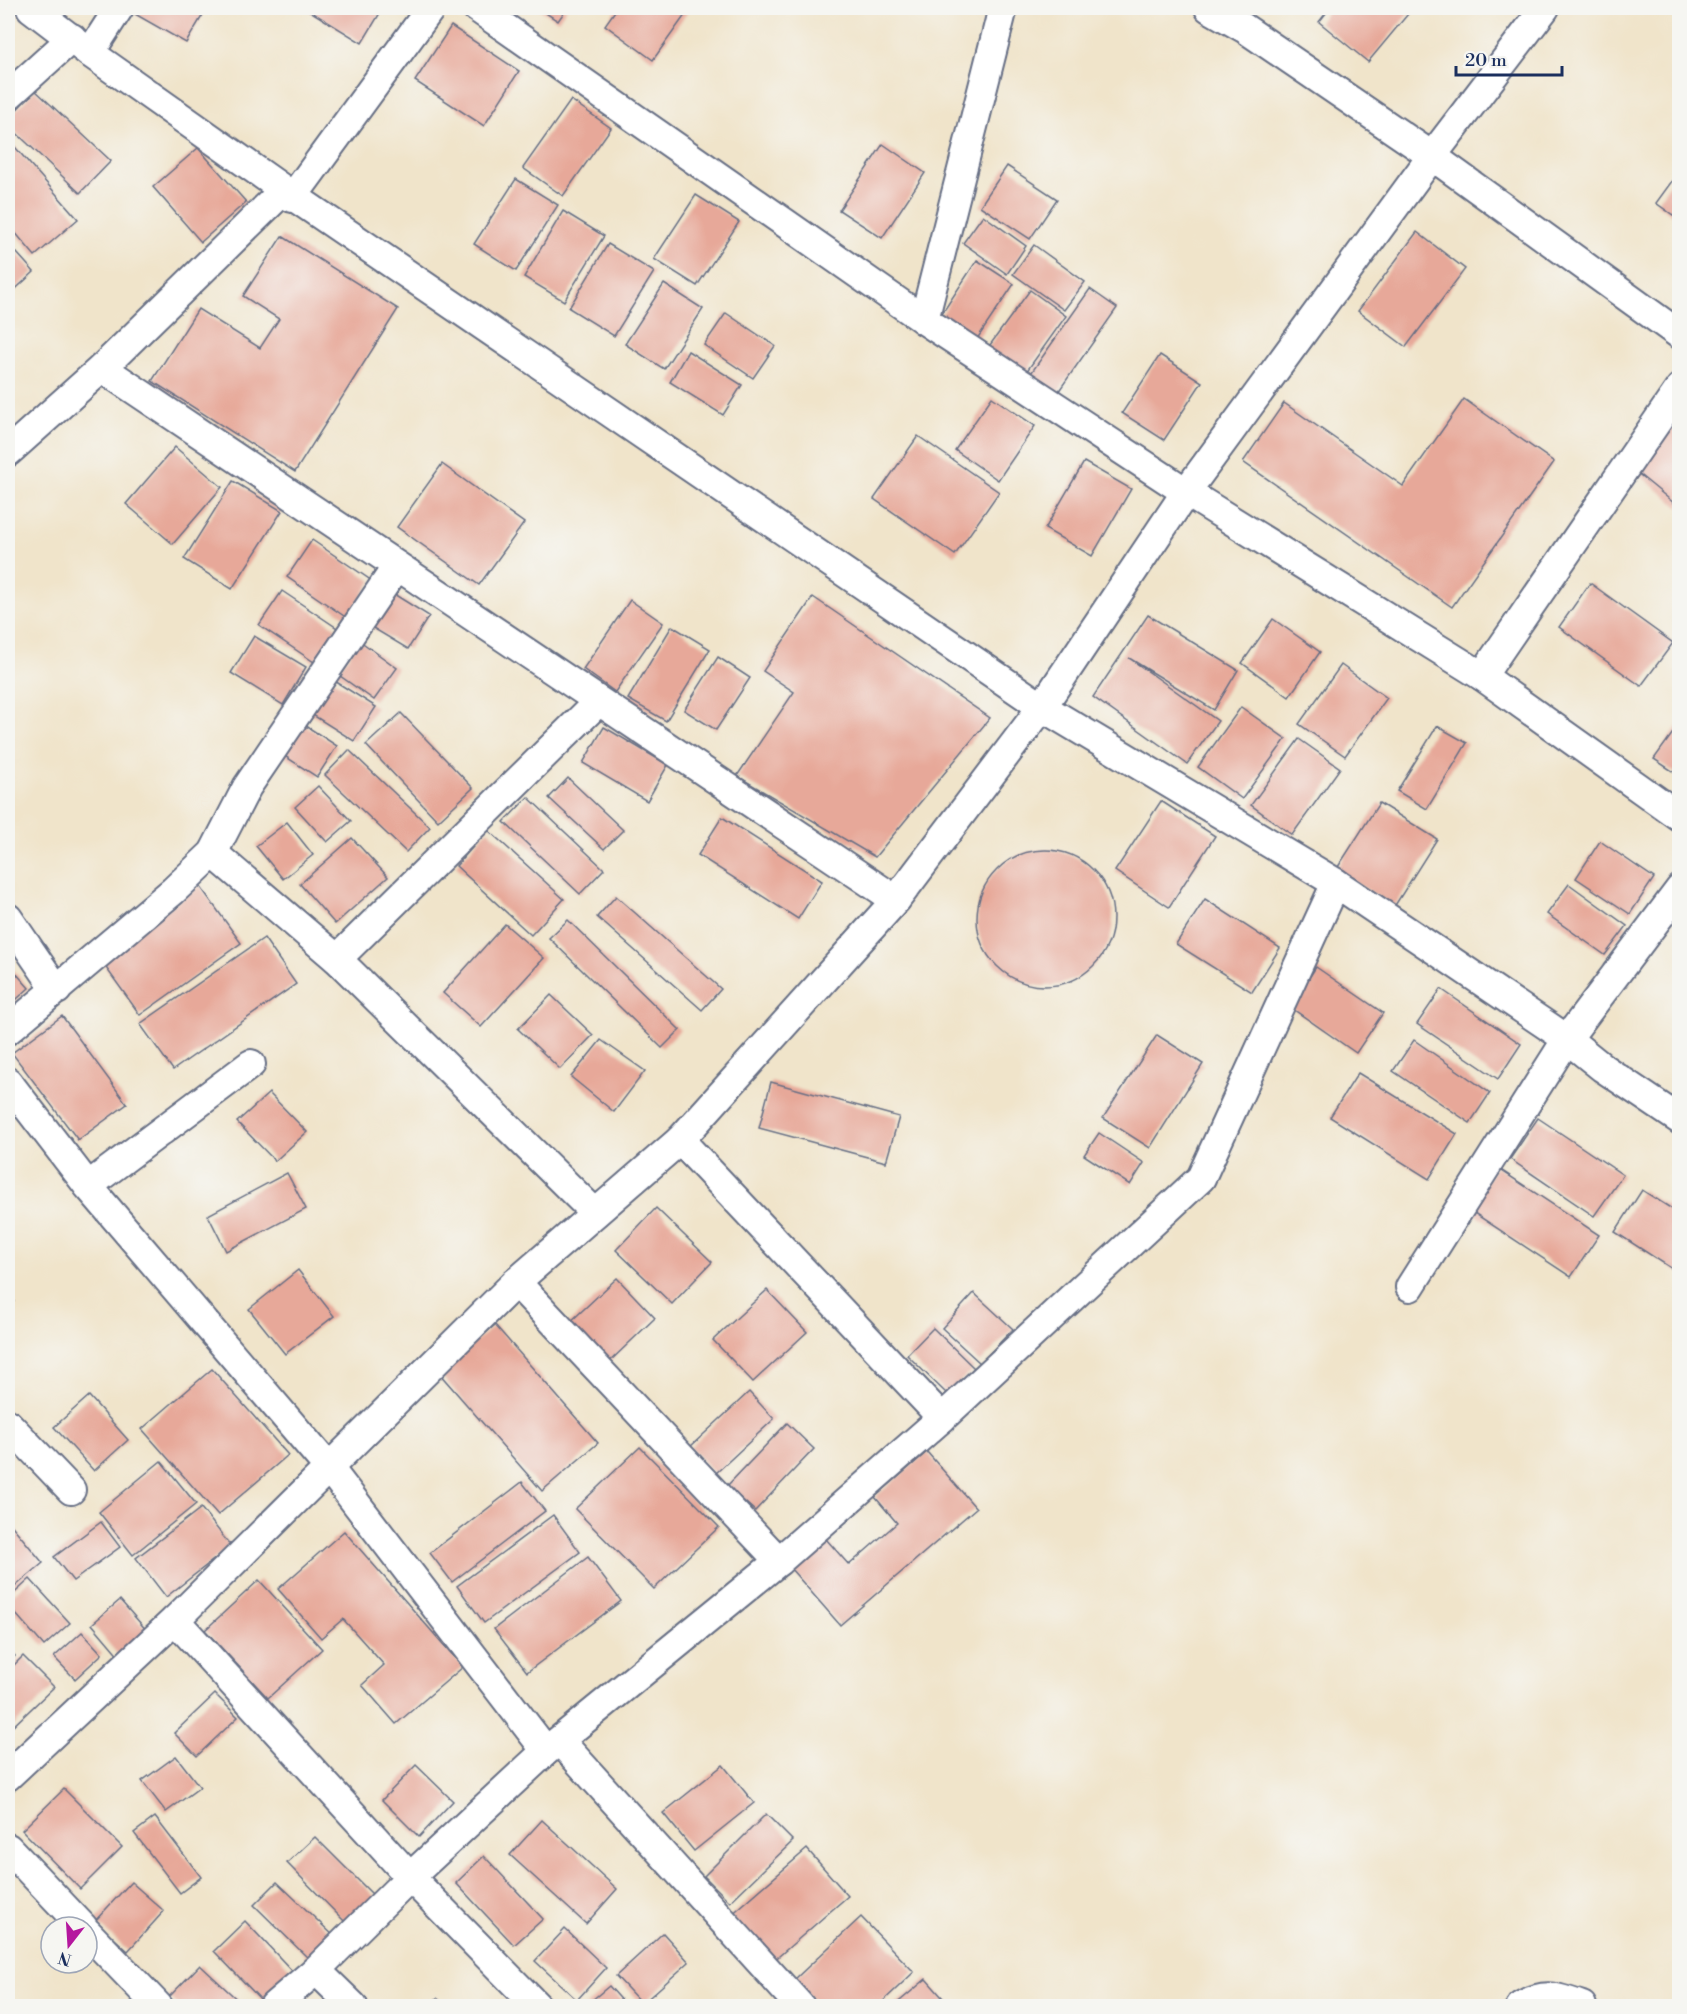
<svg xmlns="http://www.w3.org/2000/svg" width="1687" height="2014" font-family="'Libre Bodoni',serif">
<rect width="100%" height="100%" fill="#f6f6f2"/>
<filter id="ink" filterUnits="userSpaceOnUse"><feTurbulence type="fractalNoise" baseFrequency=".0167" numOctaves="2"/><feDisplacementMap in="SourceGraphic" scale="12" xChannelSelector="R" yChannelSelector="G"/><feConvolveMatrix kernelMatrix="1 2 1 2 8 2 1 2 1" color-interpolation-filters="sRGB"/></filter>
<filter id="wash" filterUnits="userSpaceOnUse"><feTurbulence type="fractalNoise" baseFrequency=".008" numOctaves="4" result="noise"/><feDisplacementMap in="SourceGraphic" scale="24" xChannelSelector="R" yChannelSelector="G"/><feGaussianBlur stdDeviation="1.35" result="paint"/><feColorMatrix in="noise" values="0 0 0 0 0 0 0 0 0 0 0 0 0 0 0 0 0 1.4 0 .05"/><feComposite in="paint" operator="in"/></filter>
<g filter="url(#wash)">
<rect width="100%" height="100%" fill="#f0e4ca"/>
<g id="blocks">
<g fill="#e7a899">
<polygon points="139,8 207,8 186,43 135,14"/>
<polygon points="305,8 383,8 362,43"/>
<polygon points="538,8 567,8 558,21"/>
<polygon points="617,8 683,8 688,11 653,60 605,25"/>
<polygon points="1330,8 1413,8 1368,62 1319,22"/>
<polygon points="451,26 519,71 484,126 415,81"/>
<polygon points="35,90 111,161 80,193 8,125 8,119"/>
<polygon points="571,100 611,128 563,196 523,168"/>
<polygon points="8,139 78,219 35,256 8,224"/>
<polygon points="883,144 925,173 882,238 839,210"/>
<polygon points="198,148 246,202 201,242 153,187"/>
<polygon points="1007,166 1057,199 1030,239 980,206"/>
<polygon points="1680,170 1680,220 1656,203"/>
<polygon points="516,179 558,205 516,271 474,244"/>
<polygon points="696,195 739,222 697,286 654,259"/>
<polygon points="563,211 604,236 564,301 524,277"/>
<polygon points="983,215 1026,246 1007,274 963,243"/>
<polygon points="1417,232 1465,269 1406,347 1358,311"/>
<polygon points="282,236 398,309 295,472 152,381 198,309 260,348 279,319 243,296"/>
<polygon points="8,243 34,272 8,296"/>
<polygon points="608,244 654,272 614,336 569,308"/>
<polygon points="1034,245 1085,282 1064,310 1013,274"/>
<polygon points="977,260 1014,284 975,342 939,318"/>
<polygon points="664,284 703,309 664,369 625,344"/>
<polygon points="1090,289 1117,308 1056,395 1029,376"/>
<polygon points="1030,290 1066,316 1024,375 987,349"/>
<polygon points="726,313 775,346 753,378 704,345"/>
<polygon points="688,351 742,385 723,415 670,382"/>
<polygon points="1160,355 1202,382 1164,440 1122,413"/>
<polygon points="992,397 1035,426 998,480 955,450"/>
<polygon points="1464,399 1554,462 1452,607 1243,462 1284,403 1403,486"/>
<polygon points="1680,409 1680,508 1630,467"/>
<polygon points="918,436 999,492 955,555 874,499"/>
<polygon points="175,447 222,487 173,544 126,504"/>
<polygon points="1084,462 1131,489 1092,556 1045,529"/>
<polygon points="442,464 524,523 479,585 397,527"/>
<polygon points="233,481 282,511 232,589 184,559"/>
<polygon points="312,540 372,581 347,618 287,577"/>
<polygon points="1590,583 1673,643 1641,686 1559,627"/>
<polygon points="282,591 337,628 314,662 259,625"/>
<polygon points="389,591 429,616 408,649 368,625"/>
<polygon points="813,597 990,718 875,857 737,776 794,692 763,671"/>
<polygon points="630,600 663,623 615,692 583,669"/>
<polygon points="1148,615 1238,670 1214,710 1129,658 1218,721 1187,764 1093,697"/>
<polygon points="1273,619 1320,652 1289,697 1242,663"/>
<polygon points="672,626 710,649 666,721 628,699"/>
<polygon points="254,636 306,667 283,705 231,673"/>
<polygon points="360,641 397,668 374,700 336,673"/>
<polygon points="718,657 750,678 716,730 684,710"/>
<polygon points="1341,665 1387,698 1345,756 1299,724"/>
<polygon points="330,678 376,707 354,741 308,712"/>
<polygon points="1241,707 1286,739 1242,799 1198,767"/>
<polygon points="401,713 473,788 438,821 366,745"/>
<polygon points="300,722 337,746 317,777 280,753"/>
<polygon points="1680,723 1680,776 1654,759"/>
<polygon points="1437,726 1467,743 1427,809 1397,791"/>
<polygon points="604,727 668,765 647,801 583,763"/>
<polygon points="1299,739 1340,768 1292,835 1251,805"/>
<polygon points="349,750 430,827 406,852 325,775"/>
<polygon points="568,778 623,830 604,849 549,798"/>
<polygon points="318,786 351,821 327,842 295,807"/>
<polygon points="528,797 604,869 580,894 504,822"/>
<polygon points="1161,801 1215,836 1169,907 1115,871"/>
<polygon points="1379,803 1437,839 1394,907 1336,870"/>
<polygon points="722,817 822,881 798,919 698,855"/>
<polygon points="287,822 313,855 283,879 256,846"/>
<polygon points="488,830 564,899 531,935 456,866"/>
<polygon points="352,838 388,877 335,924 300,884"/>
<polygon points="1600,841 1654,878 1630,914 1576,878"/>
<circle cx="1045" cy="918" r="68"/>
<polygon points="1569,884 1627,926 1605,955 1547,914"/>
<polygon points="200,886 241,943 140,1015 99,958"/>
<polygon points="616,896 721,989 702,1010 597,917"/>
<polygon points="1205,899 1280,948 1252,992 1176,944"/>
<polygon points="568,920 680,1030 662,1048 549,938"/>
<polygon points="505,924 544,958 481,1027 443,993"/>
<polygon points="264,938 296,984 173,1070 140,1024"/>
<polygon points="8,964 29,988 8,1007"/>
<polygon points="1316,967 1383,1013 1356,1053 1290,1007"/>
<polygon points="1441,989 1521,1044 1498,1079 1417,1024"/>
<polygon points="551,995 593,1035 560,1069 518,1029"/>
<polygon points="62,1016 127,1104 78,1140 12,1053"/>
<polygon points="1157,1035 1203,1064 1150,1148 1103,1118"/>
<polygon points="601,1040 645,1071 614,1112 571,1077"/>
<polygon points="1414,1040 1490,1093 1470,1123 1393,1071"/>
<polygon points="1358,1073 1457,1134 1429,1179 1330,1117"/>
<polygon points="771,1082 899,1117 886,1162 759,1128"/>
<polygon points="269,1093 307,1132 275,1161 237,1122"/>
<polygon points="1538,1118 1623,1175 1594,1216 1510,1159"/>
<polygon points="1099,1133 1144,1163 1130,1185 1084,1155"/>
<polygon points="1496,1167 1599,1235 1571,1277 1468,1209"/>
<polygon points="287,1173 306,1209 226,1251 208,1215"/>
<polygon points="1642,1190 1680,1214 1680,1268 1677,1272 1615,1232"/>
<polygon points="656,1208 712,1262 672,1304 616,1250"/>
<polygon points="298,1270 334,1316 285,1354 249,1309"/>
<polygon points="617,1278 655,1318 606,1365 567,1325"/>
<polygon points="767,1290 807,1332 753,1382 713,1340"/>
<polygon points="974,1293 1013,1329 980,1363 942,1328"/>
<polygon points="8,1295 14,1301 8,1308"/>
<polygon points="495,1325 598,1443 542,1491 439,1373"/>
<polygon points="933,1328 974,1368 947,1394 907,1355"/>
<polygon points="212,1369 288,1455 218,1515 142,1429"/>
<polygon points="749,1392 774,1419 715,1474 690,1447"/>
<polygon points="89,1396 128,1440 94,1471 54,1427"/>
<polygon points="787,1423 814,1449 755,1511 727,1486"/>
<polygon points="640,1447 719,1527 654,1589 575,1509"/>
<polygon points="927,1452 976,1508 840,1625 791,1569 826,1539 849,1565 897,1523 875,1497"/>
<polygon points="161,1461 196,1504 133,1555 99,1512"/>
<polygon points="522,1482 545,1511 452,1582 430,1553"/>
<polygon points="201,1508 231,1546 166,1597 136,1558"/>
<polygon points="553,1515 580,1552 484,1623 457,1586"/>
<polygon points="8,1521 43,1563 10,1591 8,1588"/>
<polygon points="101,1522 120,1547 73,1581 54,1557"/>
<polygon points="344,1531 463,1667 396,1724 362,1685 384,1665 343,1619 321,1638 278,1589"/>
<polygon points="588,1557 621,1601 527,1672 494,1629"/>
<polygon points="30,1579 70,1623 44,1646 8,1605 8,1599"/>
<polygon points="259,1580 322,1649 268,1698 205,1630"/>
<polygon points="120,1600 148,1632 120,1657 92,1624"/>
<polygon points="82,1632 102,1654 75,1679 54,1657"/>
<polygon points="8,1648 15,1656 8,1663"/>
<polygon points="23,1656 54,1687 10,1729 8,1726 8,1671"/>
<polygon points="215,1694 238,1717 197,1756 174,1733"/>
<polygon points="176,1756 200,1787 166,1812 142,1781"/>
<polygon points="416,1765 453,1801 419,1837 382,1800"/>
<polygon points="723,1765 754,1803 694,1851 663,1813"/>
<polygon points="64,1789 122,1847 80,1889 22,1830"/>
<polygon points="766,1814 793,1841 730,1902 704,1876"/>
<polygon points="155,1817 201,1877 180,1893 134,1833"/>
<polygon points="542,1820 617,1889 586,1924 510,1855"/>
<polygon points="315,1837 377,1899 349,1926 287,1863"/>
<polygon points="807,1849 848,1896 771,1963 730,1916"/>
<polygon points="484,1856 543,1919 514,1945 456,1883"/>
<polygon points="131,1882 164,1911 128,1951 95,1921"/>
<polygon points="277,1882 337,1939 313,1963 254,1905"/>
<polygon points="861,1917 914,1972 878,2006 819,2006 794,1980"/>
<polygon points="245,1921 296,1975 265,2004 214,1951"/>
<polygon points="565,1929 606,1968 577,2000 535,1961"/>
<polygon points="663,1933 689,1962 642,2004 616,1976"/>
<polygon points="200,1965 244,2006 179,2006 169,1997"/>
<polygon points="926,1979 950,2006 894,2006"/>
<polygon points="609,1986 627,2006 585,2006"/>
<polygon points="437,1998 446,2006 429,2006"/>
</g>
</g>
</g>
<g filter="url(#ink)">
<use href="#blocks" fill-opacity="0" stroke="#666e84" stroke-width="1.5"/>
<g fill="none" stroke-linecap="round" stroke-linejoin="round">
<defs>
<g id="street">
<polyline points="31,8 90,53 284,190"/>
<polyline points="477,8 924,320 1186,492 1482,676 1680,817"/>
<polyline points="1209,8 1244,28 1432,156 1680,335"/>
<polyline points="90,53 119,8"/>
<polyline points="8,96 72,38"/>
<polyline points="292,198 431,8"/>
<polyline points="924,320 1003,8"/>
<polyline points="102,368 896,900"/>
<polyline points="8,452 102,368 284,190 1042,707 1336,883 1567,1039 1603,1068 1680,1120"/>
<polyline points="1482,676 1680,388"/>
<polyline points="213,853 337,959 595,1213"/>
<polyline points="8,918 57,990"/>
<polyline points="337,959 598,702"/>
<polyline points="8,1030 173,891 213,853 247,787 397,566"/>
<polyline points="8,1082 88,1186 329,1468 546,1751"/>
<polyline points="680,1140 942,1418"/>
<polyline points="88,1186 251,1064"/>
<polyline points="516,1282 779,1561"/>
<polyline points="1410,1287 1567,1039 1680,889"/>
<polyline points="8,1424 71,1490"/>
<polyline points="175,1620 410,1877 537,2006"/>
<polyline points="560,1741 800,2006"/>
<polyline points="8,1776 175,1620 516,1282 680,1140 896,900 1042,707 1186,492 1432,156 1545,8"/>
<polyline points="8,1848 83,1927"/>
<polyline points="87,1932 158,2006"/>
<polyline points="316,1970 353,2006"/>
<polyline points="274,2006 316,1970 410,1877 546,1751 779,1561 942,1418 1201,1178 1336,883"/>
<path d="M1521 2006C1544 1992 1557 1997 1582 2006"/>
</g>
</defs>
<use href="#street" stroke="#666e84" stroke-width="32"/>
<use href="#street" stroke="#fff" stroke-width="28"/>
</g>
</g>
<rect width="1687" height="2014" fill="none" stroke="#f6f6f2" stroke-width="30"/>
<g transform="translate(69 1945) rotate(197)"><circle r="28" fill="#f6f6f2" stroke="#9ea6b7" stroke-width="1.5"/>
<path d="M0-4.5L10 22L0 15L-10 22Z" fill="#b5179e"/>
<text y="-9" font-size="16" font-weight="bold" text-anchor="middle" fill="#1b2f5e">N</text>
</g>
<path d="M1456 66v9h106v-9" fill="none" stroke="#1b2f5e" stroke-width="3"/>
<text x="1465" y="66" font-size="18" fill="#1b2f5e" stroke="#f6f6f2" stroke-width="4.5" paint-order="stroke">20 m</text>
</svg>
